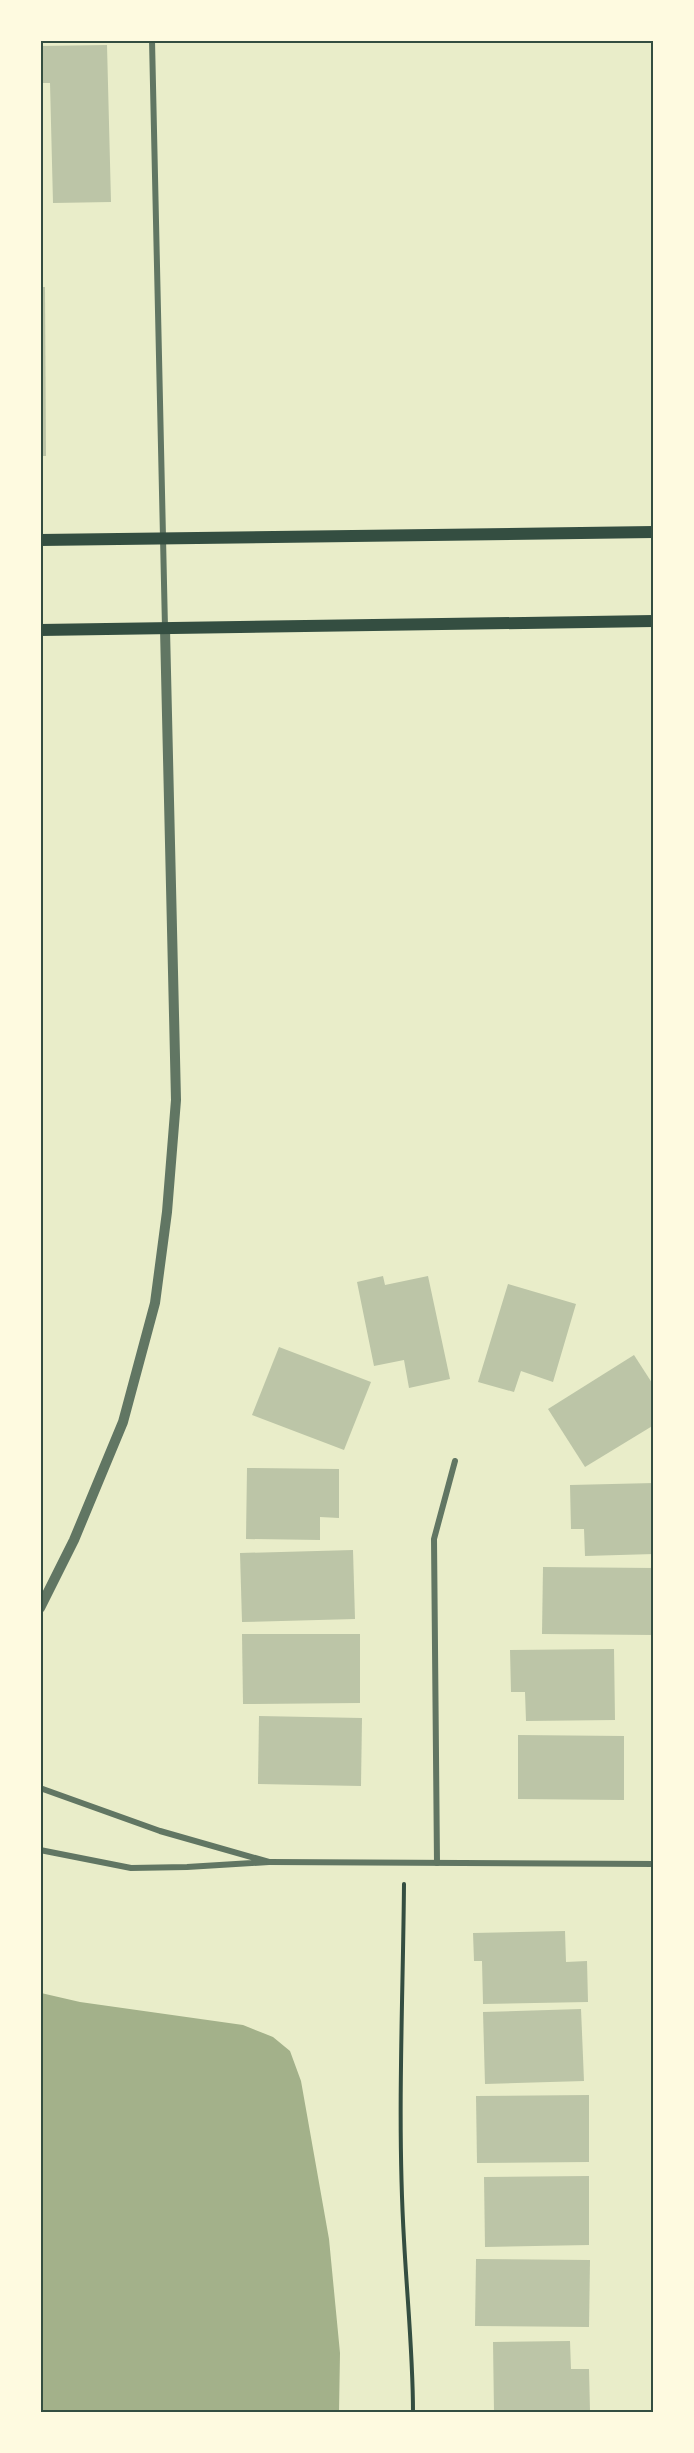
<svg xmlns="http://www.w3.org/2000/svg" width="694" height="2453" font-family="Roboto,sans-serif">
<rect width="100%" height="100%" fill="#e9edc9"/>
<polygon fill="#a3b18a" points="41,1993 80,2002 243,2025 273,2037 290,2051 301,2081 329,2239 340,2353 339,2412 41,2412"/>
<g fill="#bcc5a7">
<polygon points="107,45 111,202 53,203 50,83 40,83 40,46"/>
<polygon points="40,287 45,287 46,456 40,456"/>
<polygon points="383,1276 385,1285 428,1276 450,1379 409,1388 404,1360 374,1366 357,1282"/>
<polygon points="508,1284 576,1304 553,1382 521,1371 514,1392 478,1382"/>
<polygon points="279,1347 371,1382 344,1450 252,1415"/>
<polygon points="634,1355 654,1386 654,1425 585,1467 548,1409"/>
<polygon points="247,1468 339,1469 339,1518 320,1517 320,1540 246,1539"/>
<polygon points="654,1483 654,1554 585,1556 584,1529 571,1529 570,1485"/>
<polygon points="353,1550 355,1619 242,1622 240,1553"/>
<polygon points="543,1567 654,1568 653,1635 542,1634"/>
<polygon points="242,1634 360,1634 360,1703 243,1704"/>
<polygon points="614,1649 615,1720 526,1721 525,1692 511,1692 510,1650"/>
<polygon points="259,1716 362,1718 361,1786 258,1784"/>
<polygon points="518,1735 624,1736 624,1800 518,1799"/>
<polygon points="565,1931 566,1962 587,1961 588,2002 483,2004 482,1961 474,1961 473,1933"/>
<polygon points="581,2009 584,2081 485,2084 483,2012"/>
<polygon points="589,2095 589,2162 477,2163 476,2096"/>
<polygon points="589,2176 589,2245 485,2247 484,2177"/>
<polygon points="476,2259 590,2260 589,2327 475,2326"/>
<polygon points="570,2341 571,2369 589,2369 590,2411 494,2412 493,2342"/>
</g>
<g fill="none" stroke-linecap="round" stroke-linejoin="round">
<path stroke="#344e41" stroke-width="4" d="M404 1884C403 2002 397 2122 404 2240 407 2297 413 2355 413 2412"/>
<g stroke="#617663" stroke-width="6">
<polyline points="152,40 165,628"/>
<polyline points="40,1788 160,1831 269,1862 187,1867 131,1868 40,1850"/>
<polyline points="269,1862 654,1864"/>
<polyline points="437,1863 434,1539 455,1461"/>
</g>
<polyline stroke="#617663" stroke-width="10" points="40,1608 74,1540 123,1422 155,1303 167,1212 176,1100 165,629"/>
<g stroke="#344e41" stroke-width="12">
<polyline points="40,540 654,532"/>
<polyline points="40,630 654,621"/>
</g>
</g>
<rect width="694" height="2453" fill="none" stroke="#fefae0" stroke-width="84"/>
<rect x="42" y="42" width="610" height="2369" fill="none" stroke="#344e41" stroke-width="2"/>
</svg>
